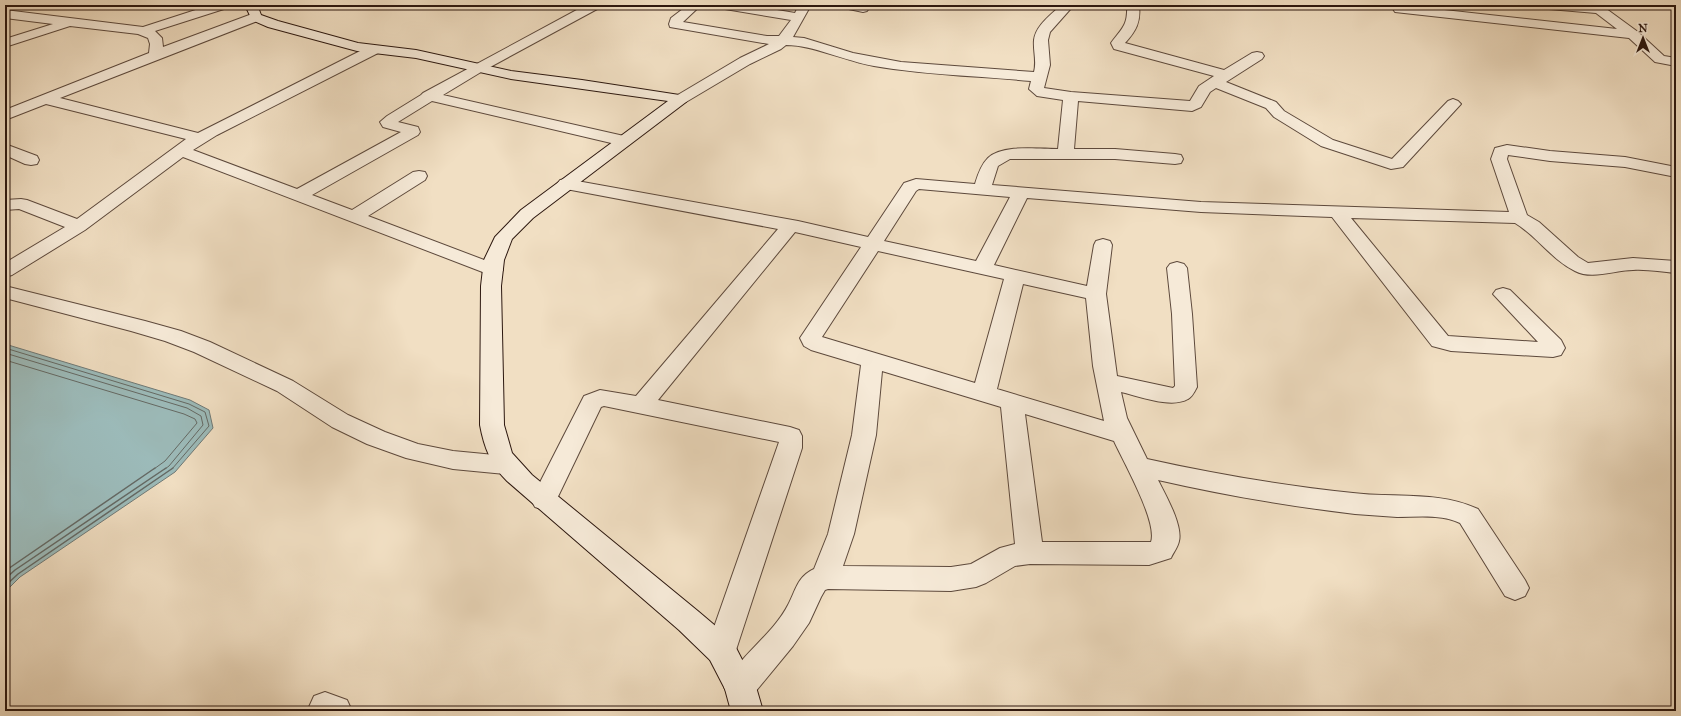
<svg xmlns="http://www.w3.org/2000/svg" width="1681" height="716" font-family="'IM FELL Great Primer',serif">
<rect width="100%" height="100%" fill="#f1dfc3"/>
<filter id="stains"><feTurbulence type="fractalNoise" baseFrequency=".005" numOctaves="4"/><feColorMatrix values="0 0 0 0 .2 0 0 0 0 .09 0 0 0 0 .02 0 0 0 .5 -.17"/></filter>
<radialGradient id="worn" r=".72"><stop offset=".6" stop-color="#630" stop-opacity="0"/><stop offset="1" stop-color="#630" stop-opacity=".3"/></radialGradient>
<polygon fill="#9cbbba" stroke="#6f7976" points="5,344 190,400 209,410 213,428 175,472 20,577 5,592"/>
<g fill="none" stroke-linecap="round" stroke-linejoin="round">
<g stroke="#646964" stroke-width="1">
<polyline points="5,348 189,404 205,412 209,426 172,469"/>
<polyline points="5,353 187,408 201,416 203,425 169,466 165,469"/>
<polyline points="5,360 184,414 195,419 197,423 165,461 154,469"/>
</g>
<g stroke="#646964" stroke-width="1.5">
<polyline points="5,571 155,468"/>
<polyline points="5,579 15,570 166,468"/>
<polyline points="5,586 18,574 173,468"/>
</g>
<defs>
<g id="street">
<polygon points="211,5 229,5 227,8 155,31 162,38 163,47 252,14 260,14 262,17 260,20 60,98 198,133 370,46 380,46 382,49 380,52 217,135 193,150 297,189 401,132 383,127 380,122 387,116 421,95 423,93 586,5 601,5 599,8 481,72 443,95 624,136 630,138 632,141 630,144 624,146 432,101 398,122 418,127 420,132 418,135 312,195 352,210 413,172 419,171 425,172 427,176 425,180 368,216 500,266 503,270 500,274 493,276 183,157 85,230 12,275 5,277 5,263 65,227 19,209 5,210 5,200 21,199 27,200 77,219 186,139 46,104 5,120 5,110 149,53 150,44 148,38 138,34 70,26 5,47 5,39 53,24 5,18 5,10 143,27"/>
<path d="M688 5H701L683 22 767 36H779L791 20 725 9 721 8 719 5H748L795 13 799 5H811L793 37 804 38 853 53 901 62 1034 72C1037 61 1033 51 1034 40 1036 25 1051 15 1061 5H1074L1050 32 1048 40 1050 65 1044 88 1071 92 1190 101 1199 86 1214 76 1114 49 1111 43C1122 28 1128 26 1127 5H1139C1141 22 1136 31 1125 43L1224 70 1252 53 1257 52 1262 53 1264 56 1262 59 1226 82 1276 102 1284 111 1333 140 1392 159 1448 101 1453 99 1458 101 1461 104 1403 167 1391 169 1321 146 1274 117 1266 108 1216 88 1210 92 1201 107 1192 111 1078 101 1074 149H1115L1175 154 1181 155 1183 159 1181 163 1175 164 1115 159H1010L998 166 992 185 1201 202 1509 212 1491 159 1495 148 1507 145 1550 151 1625 157 1676 167V177L1625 167 1550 161 1508 155 1507 159 1527 215 1539 222 1578 257 1588 263 1633 258 1676 261V273C1662 272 1647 269 1633 270 1615 270 1592 280 1575 271 1552 260 1537 236 1515 223L1351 218 1448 336 1538 342 1493 294 1496 290 1503 288 1510 290 1561 340 1565 348 1561 355 1553 357 1451 351 1432 346 1332 217 1201 212 1027 198 994 265 1087 286 1094 245 1096 241 1103 239 1110 241 1112 245 1106 294 1117 376 1173 388 1175 386 1172 314 1167 268 1170 264 1177 262 1184 264 1187 268 1192 314 1197 387C1195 391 1192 397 1188 399 1171 409 1139 396 1121 392L1127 418 1147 459C1215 474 1284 486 1353 493 1395 498 1440 491 1478 509L1525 580 1529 588 1525 596 1515 600 1505 596 1460 523C1441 514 1418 517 1397 517 1383 516 1369 515 1355 514 1288 506 1223 495 1158 480 1165 494 1183 525 1179 541 1178 547 1173 553 1171 558L1149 565 1030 564 1015 566 986 583 976 587 951 591 828 589 825 590 821 597 809 623 793 646 751 697 740 701 729 697 724 687C738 656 772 636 788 605 796 590 797 577 814 569L828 534 852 435 861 365 811 350 804 346 800 338 861 247 795 232 658 400 790 427 799 430 802 436V448L736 650 732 660 721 663 710 660 706 650 779 442 604 406 601 407 553 507 544 510 535 507 531 500 584 396 600 390 636 396 778 229 566 189 560 188 557 184 560 180 566 179 798 221 868 237 904 183 916 179 975 184C978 174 981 165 988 158 1002 144 1039 149 1058 149L1063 100 1037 96 1029 89 1031 81C979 76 925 75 874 66 845 61 813 45 786 45L781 49 750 64 686 102 681 103 676 102 674 99 676 96 740 58 769 44 670 27 669 24 671 18ZM919 189 1010 197 976 261 884 241 916 191ZM878 251 1004 279 975 383 822 337ZM1023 284 1086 298 1093 366 1104 421 997 389ZM882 371 1001 407 1015 544 1000 548 971 564 951 567 843 566 854 534 876 435ZM1025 414 1114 441C1123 461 1158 522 1151 542H1042Z"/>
<polygon points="842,5 866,5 869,8 867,11 863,12 844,8"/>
<polygon points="1399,5 1617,29 1596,13 1549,9 1545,8 1543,5 1601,5 1638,32 1664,56 1676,58 1676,66 1655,62 1629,38 1395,12 1393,9 1395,6"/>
<polygon points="5,144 37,156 39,160 37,164 31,165 25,164 5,155"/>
<polygon points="5,286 145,321 181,331 210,342 293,381 348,415 385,432 418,444 453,451 505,456 514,458 517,465 514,472 505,474 453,469 406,458 367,444 332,427 277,391 194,352 165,341 131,331 5,298"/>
<polygon points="325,692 347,700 352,711 311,711 309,707 314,696"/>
</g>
<path id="secondary" d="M247 5H259L258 7 261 15 278 21 358 43 416 50 511 71 582 80 686 96 688 99 686 102 533 218 512 239 504 260 501 286 504 425 512 453 532 475 699 612 732 640 756 687 763 711H731L725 689 710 660 679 630 507 481C491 465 484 447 480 425L481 286 484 260 495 237 521 210 668 101 511 79 416 58 357 51 268 27 252 20 246 7Z"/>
</defs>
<use href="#street" stroke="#5d493c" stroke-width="2"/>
<use href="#secondary" stroke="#2c170f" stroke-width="2"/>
<use href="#street" fill="#f6ead8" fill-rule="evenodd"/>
<use href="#secondary" fill="#f6ead8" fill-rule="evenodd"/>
</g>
<rect width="1681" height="716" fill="none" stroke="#f1dfc3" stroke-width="20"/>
<rect x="6" y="6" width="1669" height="704" fill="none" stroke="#2c170f" stroke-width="2"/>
<rect x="10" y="10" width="1661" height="696" fill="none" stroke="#2c170f"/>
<g transform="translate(1643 38)" stroke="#f6ead8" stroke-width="3" paint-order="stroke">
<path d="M0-3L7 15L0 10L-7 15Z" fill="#2c170f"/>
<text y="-6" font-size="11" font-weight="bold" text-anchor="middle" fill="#2c170f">N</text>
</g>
<rect width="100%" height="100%" filter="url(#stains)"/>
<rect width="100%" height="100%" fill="url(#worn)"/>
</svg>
